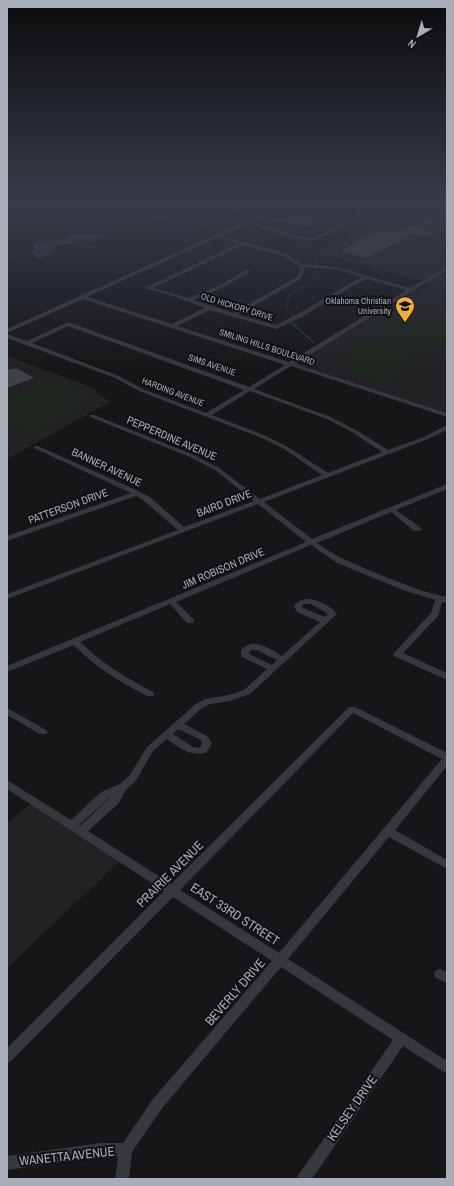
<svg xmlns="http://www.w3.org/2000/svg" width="454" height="1186" font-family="'Archivo Narrow',sans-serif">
<rect width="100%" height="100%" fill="#161618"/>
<g fill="#222225">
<polygon points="333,202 405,202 447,212 447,413 294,364 430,283 318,253 387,217 384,213 339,202"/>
<polygon points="7,356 91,387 110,402 7,459"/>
<polygon points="34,801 123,858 7,968 7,823"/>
</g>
<g fill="#1e261f">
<polygon points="403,202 447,202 447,212 404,202"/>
<polygon points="394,219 399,219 432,231 433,232 435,231 447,234 447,237 441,240 432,238 437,235 434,234 435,233 406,228 403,230 398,229 408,224"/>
<polygon points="435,320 447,323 447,339 431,350 426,351 369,333 385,323"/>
<polygon points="360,339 418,356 419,359 384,384 355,374 343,350"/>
<polygon points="56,384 71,386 95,397 95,400 66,413 69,415 38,431 31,431 7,422 7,397 32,387"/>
</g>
<g fill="#2c353c">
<polygon points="281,212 312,215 333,214 323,217 323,219 315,225 304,227 284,223 270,223 270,221 265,220"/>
<path d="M74 234 101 235 103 237 93 241 81 240 71 244 57 245C54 248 51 253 48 255 36 264 30 255 35 243L59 240Z"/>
</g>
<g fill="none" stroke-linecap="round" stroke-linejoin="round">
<g stroke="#2c353c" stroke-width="1">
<polyline points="256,219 268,220"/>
<polyline points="163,226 188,226 252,219"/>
<polyline points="100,237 140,225"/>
<polyline points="7,257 34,252"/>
<path d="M291 320 292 316 286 307 289 295C307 284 316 283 317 260L305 249 296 234 299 226H301"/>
</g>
<polyline stroke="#2c353c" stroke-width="1.5" points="291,319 290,321 314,343"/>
</g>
<g fill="#404145">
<polygon points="358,202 371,202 385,205 378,208 358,203"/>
<polygon points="425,219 438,222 442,223 436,227 420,222"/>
<polygon points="413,225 435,233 427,237 412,234 366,258 340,251 382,229 396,233"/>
<polygon points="16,368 34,378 7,388 7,370"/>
</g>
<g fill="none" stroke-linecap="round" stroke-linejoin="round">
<g fill="#37383d" fill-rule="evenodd">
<polygon points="14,202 21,202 7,205 7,203"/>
<polygon points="76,202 80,202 60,216 50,218 48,217 56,214"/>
<path d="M81 202C95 200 109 209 122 209 131 209 138 202 147 202V203L128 210 159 217 164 216 207 206H223L238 208 253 202H258L243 209 263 214 290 202H295V203L253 222 294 235 314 238 351 218 300 205 302 204 353 216 361 210 331 202H337L398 216 447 232V234L395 218 365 211C357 217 323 240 315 240 298 242 266 229 249 223L222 236 287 254 302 264 336 267 410 288 447 267V270L295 364 447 413V417L291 366 254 389 331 417 356 430 388 450 424 437 447 425V430L428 439 264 502 312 539 447 484V489L396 510 420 527 421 529 420 531H414L391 512 317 543C337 558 360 566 383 576 404 584 425 593 447 597V603L442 602 438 616 403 653 447 673V680L394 656 393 654 431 613 435 600 403 590 337 563 311 545 176 602 193 619 194 621 193 623H187L170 604 80 642C101 663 127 678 153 692L154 694 153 696H147C120 682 95 667 74 645L7 672V666L306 542 258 504 7 599V594L178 530 144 501 136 496 7 541V536L131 493 34 448V446H38L134 489 150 497 184 527 254 501 215 470 190 457 90 417V415H94L194 455 219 468 260 499 322 475 284 449 262 438 139 391 115 378 7 338V334L27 341 68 322 249 387 285 365 83 299 7 333V329L259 215C238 210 217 206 195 211 183 214 172 219 159 219ZM218 237 239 243 145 288 176 297 205 308 172 324 87 297ZM243 245 283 256 299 266 300 272 295 278 233 313 193 300 224 287 250 272V270H246L220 285 189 298 153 288ZM304 267 336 269 362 277C333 292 306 311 276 325L238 315 299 280 304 272ZM367 279 407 290 289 362 177 326 210 310 276 329 300 318 351 287ZM68 326 244 390 206 413 143 389 119 376 32 343ZM250 391 327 419 352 432 382 452 328 473 288 447 266 436 212 415Z"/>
<polygon points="318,202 324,202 340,206 338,207"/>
<path d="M305 599C317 599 330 605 337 614L250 694 230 701 210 704 202 708 184 724 207 736 212 743 207 752C191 757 180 749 167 739L153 751 135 782 126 790 118 804 88 831 171 884 349 707H355L447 753V766L395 830 447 860V869L389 837 288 959 447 1061V1074L403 1046 312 1179H297L299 1174 393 1040 281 967 163 1107 132 1152 129 1179H115L118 1157H101L7 1170V1156L101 1143H123L153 1099 272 961 173 897 11 1061 7 1063V1048L164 891 7 789V780L71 820 101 792 120 784 129 776 147 747 196 704 205 699 229 695 244 690 267 669 242 657 241 655C241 651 241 649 245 647 256 638 272 650 282 656L320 622 297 612 294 606C297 602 300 600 305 599ZM304 604H311L328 614 325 617 303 608 302 606ZM252 650H257L277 660 272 665 249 654V652ZM353 713 442 759 279 953 180 890ZM178 729 201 740 202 743 200 748 193 747 173 734ZM112 796 80 826 79 825 109 798Z"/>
<polygon points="7,708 46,730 48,732 46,734 40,734 7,715"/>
<polygon points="440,969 447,972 447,983 436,978 434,974 436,970"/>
</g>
</g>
<linearGradient id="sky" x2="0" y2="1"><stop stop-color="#0c0c0d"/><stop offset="0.55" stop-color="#363c48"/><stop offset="1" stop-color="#363c48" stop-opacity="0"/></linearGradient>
<rect width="454" height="368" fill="url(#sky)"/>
<defs>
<symbol id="university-pin" viewBox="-11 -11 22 30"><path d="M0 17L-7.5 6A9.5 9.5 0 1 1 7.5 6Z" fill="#f2b134" stroke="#111113"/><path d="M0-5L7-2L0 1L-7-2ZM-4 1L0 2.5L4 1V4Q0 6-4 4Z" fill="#111"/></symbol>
</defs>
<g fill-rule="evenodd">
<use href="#university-pin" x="394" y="295" width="22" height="30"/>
</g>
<g text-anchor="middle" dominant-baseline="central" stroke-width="4" stroke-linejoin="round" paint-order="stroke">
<g font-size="9" fill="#a8adb8" stroke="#111113" text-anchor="end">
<text x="391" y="301">Oklahoma Christian<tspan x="391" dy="10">University</tspan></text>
</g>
<g font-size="9" fill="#a8adb8" stroke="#111113">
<text transform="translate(237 307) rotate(17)">OLD HICKORY DRIVE</text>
<text transform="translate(267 347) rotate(18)">SMILING HILLS BOULEVARD</text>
<text transform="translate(212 365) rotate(19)">SIMS AVENUE</text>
<text transform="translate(173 392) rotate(21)">HARDING AVENUE</text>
</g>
<g font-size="11" fill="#a8adb8" stroke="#111113">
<text transform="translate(172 438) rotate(23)">PEPPERDINE AVENUE</text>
<text transform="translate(107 467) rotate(25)">BANNER AVENUE</text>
<text transform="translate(224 503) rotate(-21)">BAIRD DRIVE</text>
<text transform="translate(68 506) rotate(-20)">PATTERSON DRIVE</text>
<text transform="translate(223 568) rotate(-23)">JIM ROBISON DRIVE</text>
</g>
<g font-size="13" fill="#a8adb8" stroke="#111113">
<text transform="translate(170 874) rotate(-45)">PRAIRIE AVENUE</text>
<text transform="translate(235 914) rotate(33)">EAST 33RD STREET</text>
<text transform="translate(235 992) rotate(-49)">BEVERLY DRIVE</text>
<text transform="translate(352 1108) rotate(-55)">KELSEY DRIVE</text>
<text transform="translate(67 1156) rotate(-6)">WANETTA AVENUE</text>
</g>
</g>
<rect width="454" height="1186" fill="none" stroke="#a8adb8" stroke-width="16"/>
<g transform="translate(418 36) rotate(218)" stroke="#111113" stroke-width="3" paint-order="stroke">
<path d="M0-3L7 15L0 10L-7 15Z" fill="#a8adb8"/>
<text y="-6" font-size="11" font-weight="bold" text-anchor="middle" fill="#a8adb8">N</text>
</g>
</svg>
